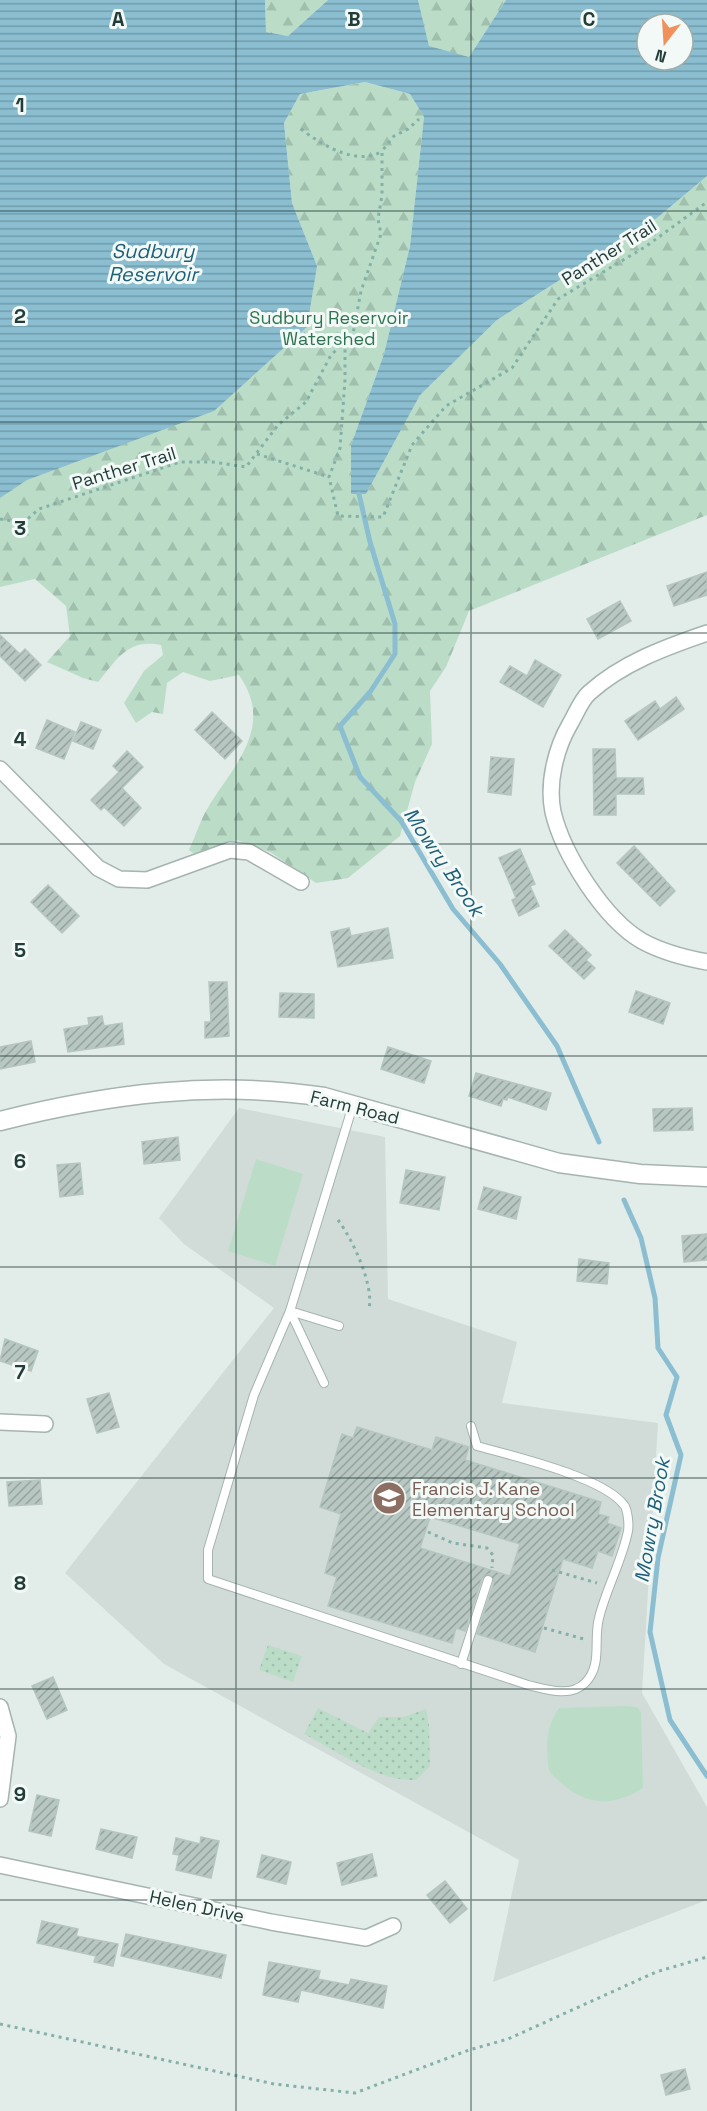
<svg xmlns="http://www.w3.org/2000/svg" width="707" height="2111" font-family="'Space Grotesk',sans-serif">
<defs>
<pattern id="grass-dots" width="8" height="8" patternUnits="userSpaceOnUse" patternTransform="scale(1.5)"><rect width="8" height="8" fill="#bbddc8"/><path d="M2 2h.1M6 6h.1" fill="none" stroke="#a0bfad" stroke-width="1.8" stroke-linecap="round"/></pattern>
<pattern id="forest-firs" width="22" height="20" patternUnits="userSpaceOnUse" patternTransform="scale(1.5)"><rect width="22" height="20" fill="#bbddc8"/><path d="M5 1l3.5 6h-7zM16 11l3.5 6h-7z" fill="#a0bfad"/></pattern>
<pattern id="water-rules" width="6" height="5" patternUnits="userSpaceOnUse" patternTransform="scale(1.5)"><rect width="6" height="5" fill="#8bbed1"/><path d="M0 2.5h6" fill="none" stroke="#719cab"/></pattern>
<pattern id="building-hatch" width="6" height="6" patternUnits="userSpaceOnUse" patternTransform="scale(1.5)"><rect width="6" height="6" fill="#b8c7c2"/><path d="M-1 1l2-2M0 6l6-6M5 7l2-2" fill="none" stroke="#95a39f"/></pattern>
</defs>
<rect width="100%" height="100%" fill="#e2ece9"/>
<polygon fill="#d1dcd8" points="239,1108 385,1137 388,1299 517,1342 502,1403 658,1423 642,1693 707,1807 707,1900 493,1982 519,1860 164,1664 65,1573 274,1308 184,1244 159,1218"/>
<g fill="url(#grass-dots)">
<polygon points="268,1645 302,1656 293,1682 259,1670"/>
<path d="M318 1708 368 1733 379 1717H404L426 1709 429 1726 430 1766 416 1780C378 1782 337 1751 304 1734Z"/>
</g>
<g fill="url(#forest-firs)">
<polygon points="265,0 328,0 288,36 266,32"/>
<polygon points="418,0 506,0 469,57 429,47"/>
<path d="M365 82 410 94 424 117 410 246 384 354 351 445V493L366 494 420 394 497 320 657 218 707 176V515L469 611 446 667 430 691 432 744 415 782 400 836 348 878 316 883 270 852 237 840 199 858 189 850C196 835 201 818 210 804 237 762 274 725 239 675L210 681 183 672 167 683 163 714 152 712 136 723 124 703 144 671 163 655 161 645C128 638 117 659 98 682L83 678 47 662 70 636 66 606 35 579 0 587V498L317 266 292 203 284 123 300 94Z"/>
</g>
<g fill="#bbddc8">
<polygon points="256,1159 303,1174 275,1266 228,1251"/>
<path d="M626 1706 637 1707 641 1712 643 1788C605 1812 577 1802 549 1771 546 1746 545 1729 559 1708Z"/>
</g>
<path fill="url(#water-rules)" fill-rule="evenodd" d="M0 0H265L266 32 288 36 328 0H418L429 46 469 57 506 0H707V176L657 218 497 320 420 395 366 494H351V445L384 354 410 246 424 117 410 94 365 82 300 94 284 123 292 203 317 266 307 327 214 411 27 480 0 498ZM647 24H683V60H647Z"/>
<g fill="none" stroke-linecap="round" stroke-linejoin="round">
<g stroke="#8bbed1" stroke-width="5">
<polyline points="359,494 370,542 395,624 395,654 370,692 340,726 360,777 401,821 453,909 500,964 557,1046 599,1142"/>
<polyline points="624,1200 641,1238 655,1298 658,1348 677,1377 666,1415 681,1455 658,1558 650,1632 670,1720 707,1776"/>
</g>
</g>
<g fill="url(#building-hatch)" stroke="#b5c6c1" stroke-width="1.5" fill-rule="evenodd">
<polygon points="707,572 707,595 674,606 667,586"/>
<polygon points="620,601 631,621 598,639 587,619"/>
<polygon points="0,635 20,654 25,649 41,665 25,681 0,656"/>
<polygon points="535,660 561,675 543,707 500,682 510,666 527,676"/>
<polygon points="676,697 684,709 638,740 625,721 655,701 660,709"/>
<polygon points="212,712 242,741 225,759 195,730"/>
<polygon points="47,720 75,732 64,759 36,748"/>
<polygon points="81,722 101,730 93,749 73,741"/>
<polygon points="593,749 615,749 616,778 643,778 644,794 616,794 616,815 594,815"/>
<polygon points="127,751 143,767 122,788 141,808 124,826 104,807 101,810 91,800 119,772 113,766"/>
<polygon points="491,757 514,759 511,795 488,792"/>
<polygon points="634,846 675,891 660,906 617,863"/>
<polygon points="520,849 535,884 530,886 539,906 519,916 512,900 516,898 499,858"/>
<polygon points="48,885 79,916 62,933 31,902"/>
<polygon points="349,928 351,936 388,928 393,958 338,967 331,932"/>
<polygon points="565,930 591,955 586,960 595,968 584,979 549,946"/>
<polygon points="209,982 227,982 229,1036 205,1038 205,1022 211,1022"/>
<polygon points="636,991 670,1003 663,1024 629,1012"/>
<polygon points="280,993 314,994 314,1018 279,1017"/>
<polygon points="102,1016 104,1026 122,1023 124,1044 68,1052 64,1029 89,1025 88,1018"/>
<polygon points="31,1041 35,1062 0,1069 0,1047"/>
<polygon points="388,1047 431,1061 424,1083 381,1069"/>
<polygon points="476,1073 551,1093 546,1110 507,1097 507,1100 503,1099 501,1106 469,1096"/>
<polygon points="692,1108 693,1130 654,1131 653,1109"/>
<polygon points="178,1137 180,1160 144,1164 142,1142"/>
<polygon points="80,1163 83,1194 60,1197 57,1165"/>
<polygon points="406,1170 445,1177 439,1210 400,1203"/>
<polygon points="484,1187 521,1197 516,1219 478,1209"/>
<polygon points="707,1234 707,1260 684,1262 682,1236"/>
<polygon points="579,1259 609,1263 607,1284 577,1281"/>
<polygon points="5,1339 38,1351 31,1371 0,1361"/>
<polygon points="109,1393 119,1427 97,1433 87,1399"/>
<path d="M357 1427 432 1450 436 1437 469 1447 465 1460 601 1502 598 1514 609 1517 607 1523 621 1528 612 1556 598 1551 592 1568 563 1559 535 1652 477 1634 494 1582 489 1574 482 1578 465 1631 456 1628 452 1643 328 1606 337 1577 325 1573 341 1514 320 1507 342 1434 353 1438ZM430 1517 520 1544 510 1576 420 1548Z"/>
<polygon points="40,1480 42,1504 9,1506 7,1482"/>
<polygon points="53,1677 67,1710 47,1719 32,1686"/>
<polygon points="37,1795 59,1800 51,1836 29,1831"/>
<polygon points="101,1829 137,1837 132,1858 96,1849"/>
<polygon points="201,1837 219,1841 211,1878 176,1870 179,1855 173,1854 176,1838 200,1844"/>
<polygon points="372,1854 377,1876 342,1885 337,1863"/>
<polygon points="262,1855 291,1862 286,1884 257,1877"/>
<polygon points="445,1881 467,1909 450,1923 427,1895"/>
<polygon points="42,1921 78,1929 76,1936 118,1944 113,1966 94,1962 96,1956 37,1943"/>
<polygon points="126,1934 226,1955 221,1978 121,1956"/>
<polygon points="269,1962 320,1971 318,1979 349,1985 351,1979 387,1986 383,2008 301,1990 298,2002 263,1995"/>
<polygon points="685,2069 690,2089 666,2095 661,2075"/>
</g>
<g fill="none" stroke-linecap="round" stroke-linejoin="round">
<defs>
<g id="service">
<path d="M353 1105 290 1311 254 1395 208 1550V1579L528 1685C545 1689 570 1698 585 1683 603 1665 593 1640 599 1618 606 1589 622 1561 628 1531 629 1525 628 1510 624 1505 603 1477 513 1456 477 1446L471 1426"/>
<polyline points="290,1311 324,1383"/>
<polyline points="290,1311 339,1326"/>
<polyline points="461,1664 488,1580"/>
</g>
<g id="minor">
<path d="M707 633C666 647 622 663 589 693 581 700 576 714 570 724 556 748 547 783 553 812 563 854 604 919 642 941 662 952 685 958 707 962"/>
<polyline points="0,769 98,868 119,879 147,880 230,850 249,852 301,882"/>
<polyline points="0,1422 45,1424"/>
<polyline points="0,1707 8,1736 0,1799"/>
<polyline points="0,1865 271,1922 366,1938 393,1926"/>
</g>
<path id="tertiary" d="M0 1121C107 1094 214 1080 324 1097L559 1163 640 1174 707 1177"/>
</defs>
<use href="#service" stroke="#a5b4b1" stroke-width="10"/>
<use href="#minor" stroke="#a5b4b1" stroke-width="18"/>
<use href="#tertiary" stroke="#a5b4b1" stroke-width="21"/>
<g stroke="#83b0a7" stroke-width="3" stroke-dasharray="3 4.5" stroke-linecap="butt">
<path d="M301 129C322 145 358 167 382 151"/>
<polyline points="345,342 345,380 340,448 329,477 338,516 383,517 412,445 446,406 512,368 558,299 645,247 707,202"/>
<polyline points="257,454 329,477"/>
<polyline points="0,519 23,523 39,509 180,462 213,462 246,467 278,425 306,402 331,355 353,334 361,291 381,234 378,219 382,195 382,151 394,136 408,129 419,119"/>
<path d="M338 1220C353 1240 374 1285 369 1309"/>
<polyline points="428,1532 453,1543 487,1548 493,1555 492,1568"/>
<polyline points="552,1570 597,1583"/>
<polyline points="544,1628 584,1639"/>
<polyline points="0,2024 274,2084 355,2093 469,2050 508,2039 656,1972 707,1957"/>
</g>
<use href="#service" stroke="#fff" stroke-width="8"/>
<use href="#minor" stroke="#fff" stroke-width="15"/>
<use href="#tertiary" stroke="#fff" stroke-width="18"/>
</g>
<path fill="none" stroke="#223d39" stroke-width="1.5" stroke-opacity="0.55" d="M236 0V2111M471 0V2111M0 211H707M0 422H707M0 633H707M0 844H707M0 1056H707M0 1267H707M0 1478H707M0 1689H707M0 1900H707"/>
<defs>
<symbol id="school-disc" viewBox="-11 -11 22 22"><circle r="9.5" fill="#8d6e63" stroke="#f3f9f6"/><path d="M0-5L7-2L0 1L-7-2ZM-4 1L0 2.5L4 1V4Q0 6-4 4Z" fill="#fff"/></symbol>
</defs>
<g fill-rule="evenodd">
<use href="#school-disc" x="370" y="1479" width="38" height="38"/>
</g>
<g text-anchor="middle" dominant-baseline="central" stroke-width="6" stroke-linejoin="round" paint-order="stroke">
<g font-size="18" fill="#223d39" stroke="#f3f9f6">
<text transform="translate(609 252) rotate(-32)">Panther Trail</text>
<text transform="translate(124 468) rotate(-17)">Panther Trail</text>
<text transform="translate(355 1107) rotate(14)">Farm Road</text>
<text transform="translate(197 1906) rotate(12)">Helen Drive</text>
</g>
<g font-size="18" fill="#2d7450" stroke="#f3f9f6">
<text x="329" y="317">Sudbury Reservoir<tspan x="329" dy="21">Watershed</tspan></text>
</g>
<g font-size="18" fill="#785e54" stroke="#f3f9f6" text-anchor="start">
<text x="412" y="1488">Francis J. Kane<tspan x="412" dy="21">Elementary School</tspan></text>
</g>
<g font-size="20" font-style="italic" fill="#1d5f79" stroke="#f3f9f6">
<text x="153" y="251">Sudbury<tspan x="153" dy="23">Reservoir</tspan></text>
<text transform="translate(444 862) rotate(56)">Mowry Brook</text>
<text transform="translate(652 1520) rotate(-80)">Mowry Brook</text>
</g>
</g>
<g font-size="20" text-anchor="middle" font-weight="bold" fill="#223d39" stroke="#f3f9f6" stroke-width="6" stroke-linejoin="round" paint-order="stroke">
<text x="118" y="26">A</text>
<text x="354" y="26">B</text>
<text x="589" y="26">C</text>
<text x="20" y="112">1</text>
<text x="20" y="323">2</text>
<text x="20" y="535">3</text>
<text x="20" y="746">4</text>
<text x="20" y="957">5</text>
<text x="20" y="1168">6</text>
<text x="20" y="1379">7</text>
<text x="20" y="1590">8</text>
<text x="20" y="1801">9</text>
</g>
<g transform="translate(665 42) rotate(197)"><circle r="28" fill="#f3f9f6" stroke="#9faeaa" stroke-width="1.5"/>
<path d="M0-4.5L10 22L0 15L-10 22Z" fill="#f0915c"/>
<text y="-9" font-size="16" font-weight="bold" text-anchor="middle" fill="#223d39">N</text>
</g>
</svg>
